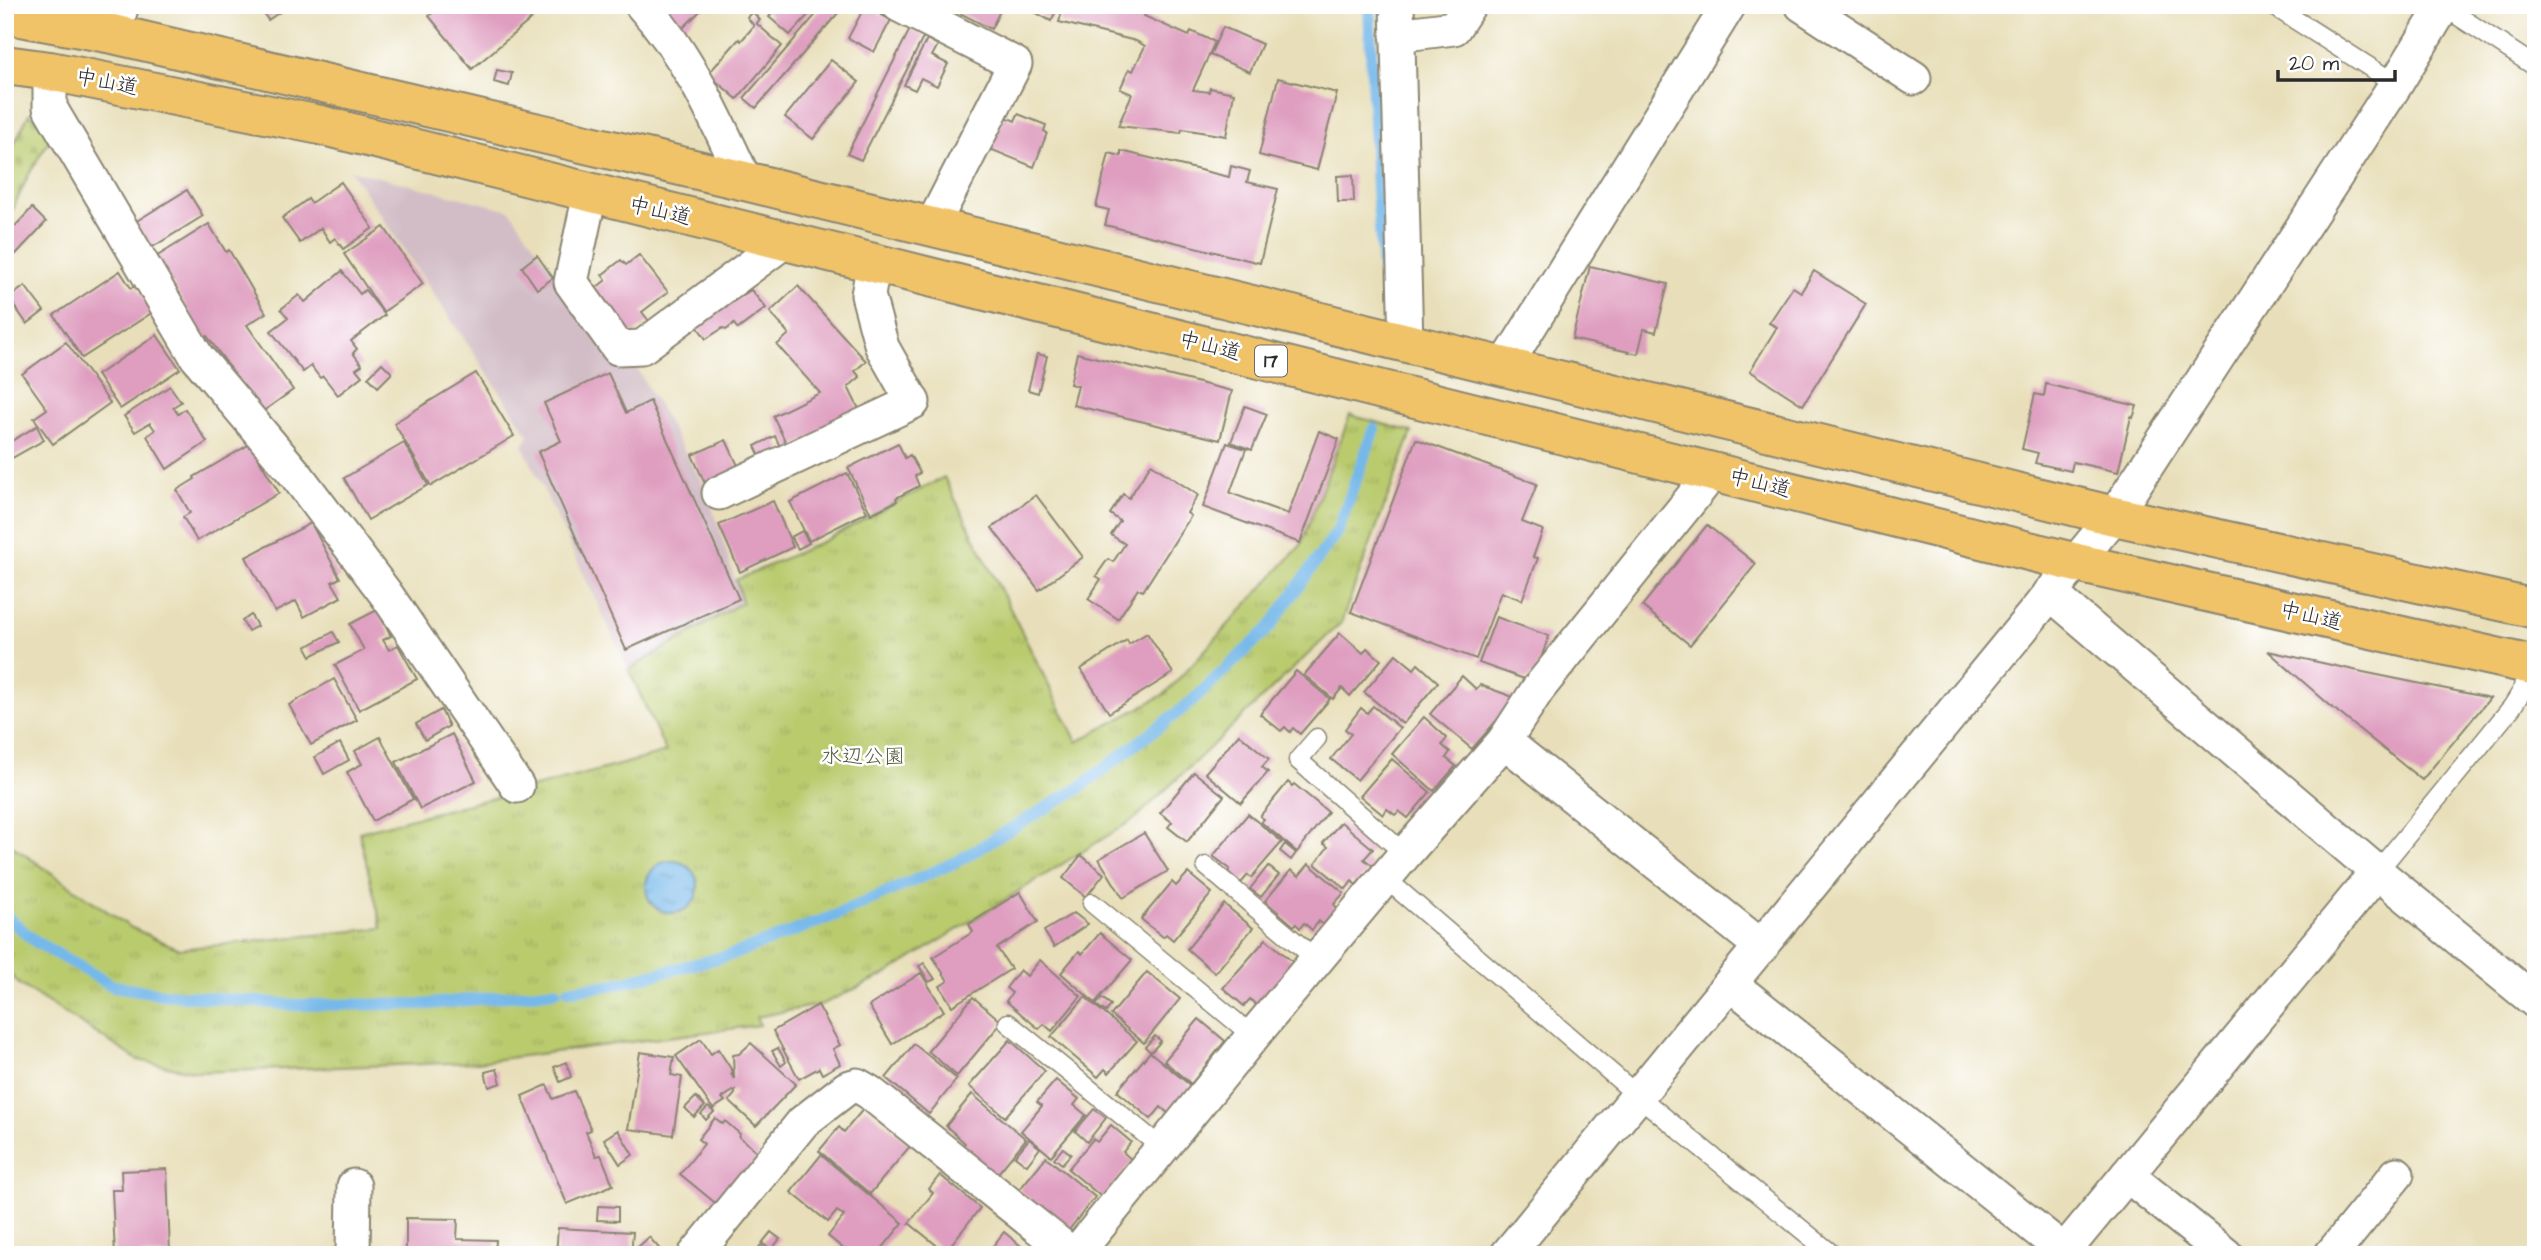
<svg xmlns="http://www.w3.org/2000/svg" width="2541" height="1260" font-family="'Architects Daughter','Klee One',sans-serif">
<defs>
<pattern id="grass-tufts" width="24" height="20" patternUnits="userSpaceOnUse" patternTransform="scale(1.75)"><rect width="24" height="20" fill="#bacb6e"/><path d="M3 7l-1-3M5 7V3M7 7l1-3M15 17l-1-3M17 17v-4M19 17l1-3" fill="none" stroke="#a0ae5f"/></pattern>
<pattern id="cemetery-stones" width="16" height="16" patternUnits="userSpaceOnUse" patternTransform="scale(1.75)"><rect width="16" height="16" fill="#bacb6e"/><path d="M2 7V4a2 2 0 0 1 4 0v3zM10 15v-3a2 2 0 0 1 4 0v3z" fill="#a0ae5f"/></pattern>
<pattern id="water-ripples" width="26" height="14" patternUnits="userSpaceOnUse" patternTransform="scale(1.75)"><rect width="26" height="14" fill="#74b8ea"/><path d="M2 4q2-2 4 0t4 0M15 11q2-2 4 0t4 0" fill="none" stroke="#5f96be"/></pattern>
</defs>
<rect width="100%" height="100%" fill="#fff"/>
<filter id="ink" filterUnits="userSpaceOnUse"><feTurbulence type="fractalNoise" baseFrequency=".0143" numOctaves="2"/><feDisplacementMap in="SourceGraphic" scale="14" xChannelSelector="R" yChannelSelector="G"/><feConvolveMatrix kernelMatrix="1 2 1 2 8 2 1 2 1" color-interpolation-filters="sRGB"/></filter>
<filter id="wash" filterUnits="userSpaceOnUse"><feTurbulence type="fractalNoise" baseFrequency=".00686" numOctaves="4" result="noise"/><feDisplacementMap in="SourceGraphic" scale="28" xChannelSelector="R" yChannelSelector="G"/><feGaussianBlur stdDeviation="1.57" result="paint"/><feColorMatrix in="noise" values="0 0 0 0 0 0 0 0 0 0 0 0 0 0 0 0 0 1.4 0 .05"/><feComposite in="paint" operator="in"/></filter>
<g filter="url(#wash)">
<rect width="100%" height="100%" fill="#e8dfba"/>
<polygon fill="#d2bdc6" points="350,170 510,210 617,362 631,358 707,491 742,602 629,670 523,446 529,435"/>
<path fill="url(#grass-tufts)" stroke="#727b4c" stroke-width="2" d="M1350 415 1412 432 1341 623 1136 818 888 973 823 1004 756 1017 760 1025 478 1062 197 1072 138 1060 19 984 5 968V841L130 927 179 949 382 928 359 832C462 805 564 781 666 752L629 670 742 602 736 580 826 540 944 477 1077 742 1165 694 1301 545Z"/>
<polygon fill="url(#cemetery-stones)" stroke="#727b4c" stroke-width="2" points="29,114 44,123 52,135 28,176 5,226 5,162"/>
<circle fill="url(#water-ripples)" stroke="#50728a" stroke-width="2" cx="672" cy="887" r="26"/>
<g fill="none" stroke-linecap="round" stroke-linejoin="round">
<g stroke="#74b8ea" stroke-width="12">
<polyline points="1369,5 1377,189 1385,291"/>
<polyline points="5,915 36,942 113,986 163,994 296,1005 430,1004 556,991"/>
<polyline points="569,990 612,985 734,954 836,915 958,861 1079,788 1190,703 1270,627 1338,530 1374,429"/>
</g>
</g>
<g id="blocks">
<g fill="#df9ec0">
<polygon points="258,5 290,5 268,20"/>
<polygon points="441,5 548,5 472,69 429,16"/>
<polygon points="659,5 701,5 703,8 682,29"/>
<polygon points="761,5 817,5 790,35 769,17 771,15"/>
<polygon points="824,5 845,5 756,108 744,98"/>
<polygon points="951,5 1003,5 991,29 950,8"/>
<polygon points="1022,5 1059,5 1051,21"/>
<polygon points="1064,5 1139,5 1146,7 1144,16 1189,36 1191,31 1215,42 1193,90 1209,92 1210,88 1234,93 1226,136 1182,129 1181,133 1118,126 1132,94 1120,89 1129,69 1133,71 1145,46 1136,41 1059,22"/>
<polygon points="865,6 891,20 874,52 848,38"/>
<polygon points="753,12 760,20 756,23 782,46 737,99 708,74 739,39 741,41 754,26 747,17"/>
<polygon points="1223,27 1262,44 1250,72 1210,55"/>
<polygon points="910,29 924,36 861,160 847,154"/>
<polygon points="927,39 938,45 932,56 948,64 937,86 921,78 915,90 904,85"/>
<polygon points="831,60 859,82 813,139 785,117"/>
<polygon points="497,70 512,73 509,86 494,82"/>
<polygon points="1278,78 1337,93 1317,170 1259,155"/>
<polygon points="1018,114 1046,125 1044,131 1047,133 1034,167 990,149 1004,116 1015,121"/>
<polygon points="1121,151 1229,177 1231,166 1250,171 1247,182 1278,189 1260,263 1105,225 1109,210 1096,207 1109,153 1121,156"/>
<polygon points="1353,175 1354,202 1338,202 1337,176"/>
<polygon points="341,182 373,228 343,249 335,238 330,242 321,228 300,243 282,218 308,199 311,203"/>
<polygon points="187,190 203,216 151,248 135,222"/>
<polygon points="32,208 46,222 16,254 5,244 5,237"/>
<polygon points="209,224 226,252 229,250 266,313 247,325 293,390 262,412 207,336 205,338 156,257"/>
<polygon points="384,227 423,284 383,312 344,254"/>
<polygon points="537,255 553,278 537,289 522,267"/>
<polygon points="639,255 668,292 642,312 649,321 629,337 588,294 606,280 602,275 621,260 626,265"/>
<polygon points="1590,266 1668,284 1656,332 1644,329 1638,354 1572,339"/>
<polygon points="120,271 131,288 136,286 153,312 82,358 54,315"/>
<polygon points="342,271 360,294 365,290 385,315 351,341 357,349 353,353 362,365 356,369 362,376 338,395 323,376 320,378 311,366 303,372 271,331 288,318 281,309 299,295 305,302"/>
<polygon points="1814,271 1866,304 1803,405 1750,371 1777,327 1769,323 1793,287 1801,292"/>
<polygon points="25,286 44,311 27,324 9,298"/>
<polygon points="798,286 866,361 855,371 860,377 848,387 861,413 789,449 773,416 820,393 777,345 789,334 770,312"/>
<polygon points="751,290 766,308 738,329 734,324 726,330 723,328 706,339 697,326"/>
<polygon points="157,335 180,369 120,409 97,375"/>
<polygon points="66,342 110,403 53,444 34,418 47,409 22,374"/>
<polygon points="1077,353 1232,391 1220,440 1073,405 1078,386 1070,384"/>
<polygon points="1037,354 1047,356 1038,393 1028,390"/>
<polygon points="382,363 392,373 378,387 368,377"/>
<polygon points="476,373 514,436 431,486 394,423"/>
<polygon points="608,373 626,413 650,401 739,599 626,650 538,452 561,441 544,403"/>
<polygon points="2046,384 2137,406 2133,418 2131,417 2118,472 2073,462 2071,471 2035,463 2038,453 2022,449 2035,394 2044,396"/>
<polygon points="170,386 181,402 173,407 178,414 185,409 207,442 167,469 147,436 155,430 150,423 135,432 124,416"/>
<polygon points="1245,406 1267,414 1252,450 1231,442"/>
<polygon points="37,426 44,440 5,462 5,445"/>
<polygon points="1319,431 1339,439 1300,543 1203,507 1227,443 1246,449 1230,493 1288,514"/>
<polygon points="775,436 783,453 763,463 755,446"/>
<polygon points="1416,439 1537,484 1522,522 1543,530 1533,557 1538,558 1522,600 1501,592 1476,659 1351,612"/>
<polygon points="726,440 741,472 707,488 692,455"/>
<polygon points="404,443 428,485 368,520 344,478"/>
<polygon points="898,443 905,458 910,455 920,473 915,476 919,486 896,498 897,501 871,514 848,468"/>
<polygon points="250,444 279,493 197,541 183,517 190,513 177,490 195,479 194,477"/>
<polygon points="1151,464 1198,495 1187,513 1191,516 1143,591 1138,589 1118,619 1088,599 1101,579 1096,576 1108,559 1113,562 1125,544 1111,535 1120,521 1110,514 1123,494 1129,498"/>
<polygon points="847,473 867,512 809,541 790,502"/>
<polygon points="1036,495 1083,557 1039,590 992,528"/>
<polygon points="773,501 793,547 740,572 719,525"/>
<polygon points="311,523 340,578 332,582 341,597 304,617 296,601 275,612 246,557"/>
<polygon points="1707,525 1756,564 1690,645 1642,606"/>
<polygon points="802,531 809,543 798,549 791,537"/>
<polygon points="377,610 391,636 383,640 389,650 398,645 417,679 359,710 335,665 364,650 350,624"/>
<polygon points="251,615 257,626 248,631 242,621"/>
<polygon points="1496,617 1549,636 1536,672 1527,680 1479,663"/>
<polygon points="333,632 339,642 311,656 306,647"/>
<polygon points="1147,633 1173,673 1109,713 1081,669 1127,640 1129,644"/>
<polygon points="1340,633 1363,653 1367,648 1381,660 1350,696 1342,688 1333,699 1304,675"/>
<polygon points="2268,651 2363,672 2490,698 2422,780 2333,708"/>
<polygon points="1396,654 1414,669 1418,664 1438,682 1403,724 1364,692"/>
<polygon points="1296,671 1330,699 1300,734 1293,728 1290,732 1285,727 1281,731 1260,714"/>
<polygon points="1462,676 1476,689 1480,685 1516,698 1472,749 1430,714"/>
<polygon points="334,679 357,720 311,745 289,705"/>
<polygon points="1373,706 1400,728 1357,780 1331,759 1351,734 1345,729 1361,708 1367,713"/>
<polygon points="441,710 449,726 425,740 416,724"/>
<polygon points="1424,717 1447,738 1442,745 1450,752 1446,758 1456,766 1434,791 1392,754"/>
<polygon points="452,734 476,781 420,809 396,762"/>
<polygon points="1239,734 1269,759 1262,767 1268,772 1241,803 1205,773"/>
<polygon points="380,737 413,799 373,821 347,772 362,764 355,751"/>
<polygon points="340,743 349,760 324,774 315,757"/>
<polygon points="1392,759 1430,792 1408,818 1399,811 1395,815 1387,809 1383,815 1360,796"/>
<polygon points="1194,772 1224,796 1187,842 1168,827 1172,822 1160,813"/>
<polygon points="1288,782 1292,786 1294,784 1328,812 1297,852 1261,822 1264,819 1260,816"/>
<polygon points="1248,814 1282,842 1251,878 1248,875 1241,883 1228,872 1230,869 1213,856"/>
<polygon points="1341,822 1373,849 1364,859 1373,866 1356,885 1352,881 1346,889 1315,864 1328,847 1323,843"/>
<polygon points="1144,833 1168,871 1123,898 1099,859"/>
<polygon points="1285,844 1296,853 1291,860 1280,851"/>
<polygon points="1081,855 1104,874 1086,897 1063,878"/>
<polygon points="1309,864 1344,893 1334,904 1337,908 1323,925 1319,921 1312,930 1304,923 1300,928 1296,924 1294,926 1265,901 1291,870 1299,876"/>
<polygon points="1268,866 1279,875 1261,897 1250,889"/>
<polygon points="1188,873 1212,893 1173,940 1166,934 1163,937 1141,919 1172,882 1176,886"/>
<polygon points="1020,892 1038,922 997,948 1011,969 952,1006 940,986 948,981 933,957 973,932 969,924"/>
<polygon points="1224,904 1253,928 1215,973 1187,949"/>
<polygon points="1074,913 1088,924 1054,947 1044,931"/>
<polygon points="1100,933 1132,960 1095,1003 1061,973 1079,951 1082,954"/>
<polygon points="1266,939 1294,963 1257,1006 1250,999 1244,1006 1223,988"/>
<polygon points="1040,960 1081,996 1052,1031 1044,1024 1039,1029 1006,1001 1012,993 1006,988 1020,970 1027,976"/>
<polygon points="924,963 935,979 929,982 919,966"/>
<polygon points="1147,972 1180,999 1144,1043 1111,1015"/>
<polygon points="921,973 944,1011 892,1044 869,1006"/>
<polygon points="973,997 1002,1022 957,1076 928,1051"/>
<polygon points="1085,997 1137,1041 1109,1073 1105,1069 1098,1077 1051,1037"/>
<polygon points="1102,998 1111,1005 1106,1012 1096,1005"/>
<polygon points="818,1005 840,1045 833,1049 840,1064 822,1074 819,1068 799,1079 773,1031"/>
<polygon points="1199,1019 1225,1041 1191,1084 1164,1061"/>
<polygon points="1155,1036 1161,1041 1151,1052 1145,1047"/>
<polygon points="701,1039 711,1054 718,1049 733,1072 731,1074 734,1079 733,1055 739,1054 751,1043 796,1084 756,1126 729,1101 735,1094 735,1090 722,1098 725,1101 713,1109 676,1056"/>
<polygon points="1010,1040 1045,1071 1005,1117 969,1086"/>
<polygon points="914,1044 957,1079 929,1114 886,1078"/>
<polygon points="778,1048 786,1062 781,1066 772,1051"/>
<polygon points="640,1052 674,1057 671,1075 682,1077 673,1135 628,1129"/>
<polygon points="1150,1052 1192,1087 1170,1115 1161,1107 1151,1119 1117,1091"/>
<polygon points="566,1062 571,1077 560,1082 554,1067"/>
<polygon points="497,1069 501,1083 489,1087 485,1072"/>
<polygon points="1056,1080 1079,1099 1074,1105 1086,1115 1051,1156 1021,1131 1042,1106 1037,1102"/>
<polygon points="547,1085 553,1099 574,1091 591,1130 586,1132 596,1156 601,1155 613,1185 567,1204 522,1096"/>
<polygon points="5,1086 7,1086 12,1135 5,1135"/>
<polygon points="972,1094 1026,1139 995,1177 961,1148 965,1143 946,1126"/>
<polygon points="696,1097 705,1106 694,1117 685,1108"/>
<polygon points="708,1107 714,1112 706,1120 701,1114"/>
<polygon points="865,1107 911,1145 870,1194 819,1151 839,1127 844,1132"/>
<polygon points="1094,1109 1106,1118 1087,1142 1075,1131"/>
<polygon points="715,1118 723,1124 725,1121 740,1134 739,1137 760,1154 719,1206 680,1174 704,1144 698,1139"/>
<polygon points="1111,1125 1131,1142 1123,1152 1133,1161 1103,1198 1068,1169 1093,1139 1097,1142"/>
<polygon points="618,1130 633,1155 620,1164 604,1139"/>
<polygon points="1029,1139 1040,1148 1027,1165 1015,1156"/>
<polygon points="1063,1148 1071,1154 1062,1164 1054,1158"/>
<polygon points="821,1155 903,1223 877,1255 851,1255 828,1236 844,1216 837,1211 828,1222 791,1192"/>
<polygon points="1046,1157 1095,1197 1068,1231 1019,1190"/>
<polygon points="167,1169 170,1255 115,1255 112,1190 122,1190 121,1171"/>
<polygon points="940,1175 980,1208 945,1252 909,1223 933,1193 929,1189"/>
<polygon points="598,1206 618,1207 618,1221 597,1220"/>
<polygon points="406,1218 458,1219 457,1239 496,1240 495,1255 406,1255"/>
<polygon points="558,1228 633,1232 631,1255 556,1255"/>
<polygon points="771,1232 780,1239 771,1250 762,1243"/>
<polygon points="1004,1232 1032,1255 986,1255"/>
<polygon points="649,1237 665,1255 643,1255 637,1248"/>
<polygon points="761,1245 769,1252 766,1255 753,1255"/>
</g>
</g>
</g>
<g filter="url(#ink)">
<use href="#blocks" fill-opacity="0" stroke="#8a8572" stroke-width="2"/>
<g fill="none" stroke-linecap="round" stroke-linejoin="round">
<defs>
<g id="lane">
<polyline points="2272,5 2396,84"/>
<polyline points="2443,6 2536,67"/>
<polyline points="1317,738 1298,760 1405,854"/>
<polyline points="1206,866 1317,960"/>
<polyline points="2377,872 2512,707 2522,691 2528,665"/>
<polyline points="1385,878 1638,1096 1833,1255"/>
<polyline points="1092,903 1253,1036"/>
<polyline points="1008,1023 1162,1148"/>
</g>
<g id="street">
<path d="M642 5C689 56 716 119 745 181"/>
<polyline points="899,5 1015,64 932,226"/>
<polyline points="1397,5 1406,344"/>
<polyline points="1802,5 1914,78"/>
<polyline points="113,34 122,5"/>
<polyline points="1397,35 1454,28 1469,5"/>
<polyline points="50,71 50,108 197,357 297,476 386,594 517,786"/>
<polyline points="590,194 571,282 618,348 642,347 785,241"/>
<polyline points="1505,366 1729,5"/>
<polyline points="719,493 913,402 882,347 868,295 874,262"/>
<polyline points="2050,593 2377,872 2536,1002"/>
<polyline points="1504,741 1762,947"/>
<polyline points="1731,984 2064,1251"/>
<polyline points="2127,1175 2226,1255"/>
<polyline points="353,1255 354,1186"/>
<polyline points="695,1255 803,1122 847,1088 857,1085 869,1092 1073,1255"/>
<polyline points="1075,1255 1253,1036 1405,854 1504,741 1538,689 1713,472"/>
<polyline points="1507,1255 2114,516 2396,84 2444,5"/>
<polyline points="2061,1255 2377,872"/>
<polyline points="2331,1255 2397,1174"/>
</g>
<g id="highway">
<polyline points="5,14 113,34 745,181 2114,516 2536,609"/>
<polyline points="5,65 50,71 320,125 2077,563 2536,666"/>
</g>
</defs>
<use href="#lane" stroke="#8a8572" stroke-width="21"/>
<use href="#street" stroke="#8a8572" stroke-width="37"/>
<use href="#highway" stroke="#8a8572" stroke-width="42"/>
<use href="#lane" stroke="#fff" stroke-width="18"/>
<use href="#street" stroke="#fff" stroke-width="33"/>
<use href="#highway" stroke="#f1c369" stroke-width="38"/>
</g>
</g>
<g text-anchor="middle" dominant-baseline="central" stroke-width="5" stroke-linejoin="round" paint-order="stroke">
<rect fill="#fff" stroke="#6b6b6b" stroke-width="2" x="1255" y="345.5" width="32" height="31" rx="5"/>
<g font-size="19" font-weight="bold" fill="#2b2b2b">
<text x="1271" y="361">17</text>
</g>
<g font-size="21" fill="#2b2b2b" stroke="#fff">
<text transform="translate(107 82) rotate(11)">中山道</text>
<text transform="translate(660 211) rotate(13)">中山道</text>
<text transform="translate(1210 346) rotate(14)">中山道</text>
<text transform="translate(1760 483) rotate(14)">中山道</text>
<text transform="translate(2311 616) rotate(13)">中山道</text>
</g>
<g font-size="21" fill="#565b3f" stroke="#fff">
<text x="863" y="756">水辺公園</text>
</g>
</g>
<rect width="2541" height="1260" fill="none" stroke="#fff" stroke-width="28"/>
<path d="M2278 70v10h117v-10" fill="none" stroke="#2b2b2b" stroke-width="3.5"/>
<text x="2289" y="70" font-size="21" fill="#2b2b2b" stroke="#ffffff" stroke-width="5" paint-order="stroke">20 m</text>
</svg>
